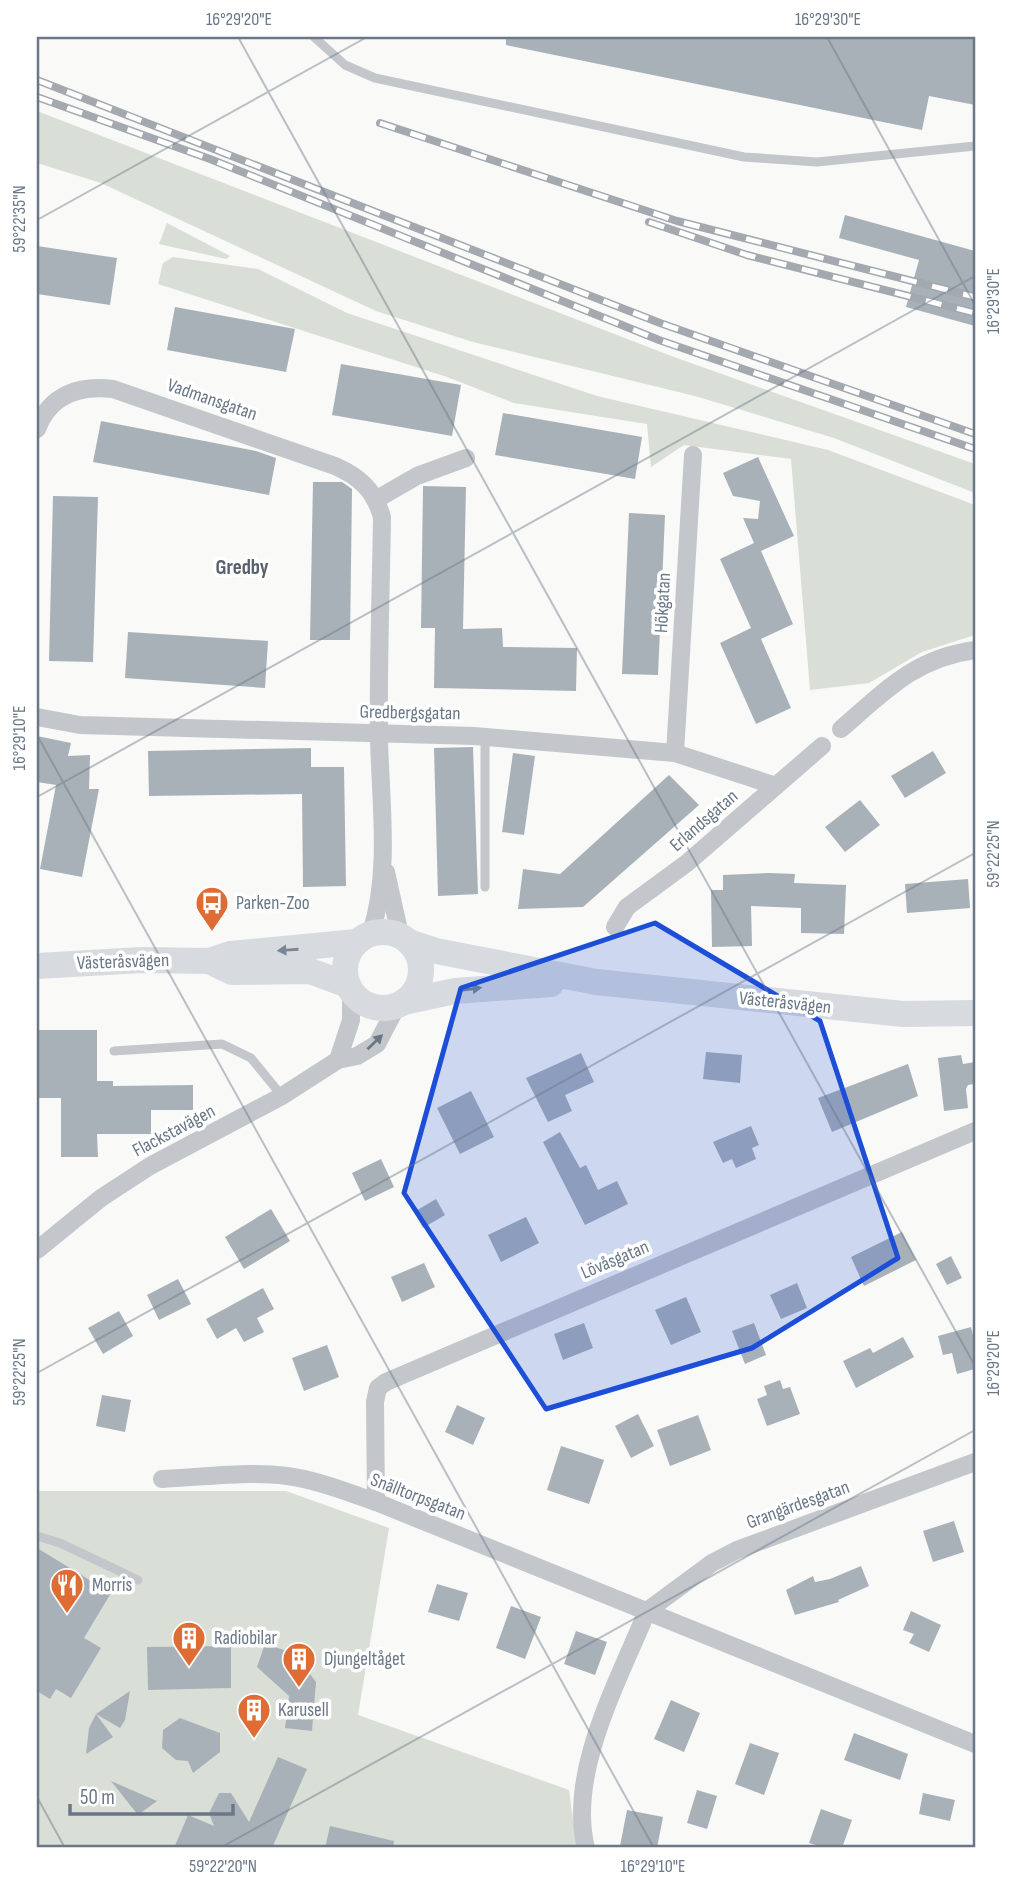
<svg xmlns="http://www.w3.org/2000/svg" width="1012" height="1885" font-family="'Sofia Sans Condensed',sans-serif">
<rect width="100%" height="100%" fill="#f9f9f7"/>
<g fill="#d9ded6">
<polygon points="37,111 674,357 975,464 975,493 834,438 695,396 473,342 376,311 101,183 37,163"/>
<polygon points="167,223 230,256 226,259 159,244"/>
<polygon points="173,257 258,269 347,313 597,396 828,450 975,505 975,635 922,652 869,683 810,690 791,459 684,445 651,467 647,424 514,403 447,377 158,284 163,263"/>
<polygon points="37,1491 286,1491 389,1528 358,1715 569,1790 577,1848 37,1848"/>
</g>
<g fill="#a9b1b8">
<polygon points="506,37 975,37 975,105 929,96 922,130 506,45"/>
<polygon points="845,215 975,251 975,326 906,307 919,260 839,238"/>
<polygon points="37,246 117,258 110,305 37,294"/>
<polygon points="175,307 295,329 286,372 167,350"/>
<polygon points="341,364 461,385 452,436 332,415"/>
<polygon points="503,413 642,437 635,479 495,455"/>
<polygon points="101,421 256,451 276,458 269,495 93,462"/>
<polygon points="758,457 794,536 761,551 793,624 761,639 791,708 756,724 720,643 751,628 720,559 754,543 743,518 758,519 760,501 733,496 723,473"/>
<polygon points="313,482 342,482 352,489 350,640 310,640"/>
<polygon points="423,486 466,487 463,629 502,628 503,647 577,648 576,691 434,688 435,628 421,628"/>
<polygon points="53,496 98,497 93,662 49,661"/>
<polygon points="629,513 665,515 658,675 622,674"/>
<polygon points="128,632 268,641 265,688 125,678"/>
<polygon points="37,736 71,743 68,756 90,755 89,789 99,789 82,877 40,869 56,785 37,782"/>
<polygon points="473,747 478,894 438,896 434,748"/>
<polygon points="311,748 311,767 344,767 346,886 303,887 302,794 149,796 148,751"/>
<polygon points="933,751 946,773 905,798 891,776"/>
<polygon points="513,753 535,756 524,835 502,832"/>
<polygon points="669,775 699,805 583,907 518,909 523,869 560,874"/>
<polygon points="860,800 880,825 845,852 825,827"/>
<polygon points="769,873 795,874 794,883 846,885 844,934 801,933 801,908 751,906 752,946 712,947 711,890 723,890 723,875"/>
<polygon points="968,879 970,908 907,913 905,884"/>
<polygon points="37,1030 97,1030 97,1081 113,1081 113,1086 193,1085 193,1110 151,1110 151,1134 97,1134 98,1157 61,1157 61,1098 37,1098"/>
<polygon points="706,1052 742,1055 740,1083 703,1079"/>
<polygon points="581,1053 594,1082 565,1095 572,1111 548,1122 526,1078"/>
<polygon points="961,1055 963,1064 975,1062 975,1084 968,1085 966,1089 968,1108 944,1111 938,1058"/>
<polygon points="908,1064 918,1096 832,1132 818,1098"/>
<polygon points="471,1091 494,1137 460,1154 437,1108"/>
<polygon points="751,1126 759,1145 752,1148 756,1159 736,1168 732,1159 723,1163 713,1142"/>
<polygon points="560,1132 580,1168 586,1165 598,1190 617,1181 628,1204 585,1225 543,1142"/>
<polygon points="381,1159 394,1187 365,1201 352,1173"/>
<polygon points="436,1199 445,1215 423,1228 414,1212"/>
<polygon points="271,1209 290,1241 244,1269 225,1237"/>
<polygon points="526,1217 539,1243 501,1262 488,1235"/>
<polygon points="902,1232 916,1260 864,1286 851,1257"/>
<polygon points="951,1256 962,1278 947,1285 936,1264"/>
<polygon points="424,1263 435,1287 402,1302 391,1277"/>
<polygon points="178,1279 191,1304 159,1320 147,1295"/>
<polygon points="797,1283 807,1308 781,1319 770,1295"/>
<polygon points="263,1288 274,1309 257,1318 264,1332 244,1342 236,1328 217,1339 206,1319"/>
<polygon points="686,1297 701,1332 671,1345 655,1310"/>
<polygon points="119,1311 133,1336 103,1354 88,1328"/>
<polygon points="584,1323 593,1348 563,1360 554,1334"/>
<polygon points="754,1323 766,1355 745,1364 732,1331"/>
<polygon points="971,1327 975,1344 975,1369 957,1374 952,1353 943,1355 938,1336"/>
<polygon points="903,1337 914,1357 856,1388 843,1361 870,1348 873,1353"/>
<polygon points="327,1345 339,1377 304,1391 292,1358"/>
<polygon points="780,1380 783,1389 790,1387 800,1414 767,1426 757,1399 767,1395 764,1386"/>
<polygon points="102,1395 131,1400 125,1432 96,1426"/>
<polygon points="457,1405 485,1418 473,1445 445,1432"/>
<polygon points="638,1414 654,1446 631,1458 615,1426"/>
<polygon points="698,1415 711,1450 670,1466 657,1430"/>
<polygon points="561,1446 604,1460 589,1504 547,1490"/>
<polygon points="954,1521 964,1552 933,1562 923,1531"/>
<polygon points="37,1548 111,1593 84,1638 101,1648 71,1698 56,1689 50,1699 37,1691"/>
<polygon points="861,1566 869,1586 838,1600 839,1602 795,1615 786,1590 813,1576 815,1582 830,1579"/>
<polygon points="437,1584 468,1593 459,1621 428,1612"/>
<polygon points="511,1606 541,1617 525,1659 496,1648"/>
<polygon points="911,1611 941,1625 929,1652 909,1643 914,1634 903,1630"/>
<polygon points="576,1631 607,1642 595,1675 564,1664"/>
<polygon points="265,1644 294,1653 316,1682 312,1731 285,1728 289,1696 257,1667"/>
<polygon points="231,1646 231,1688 148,1690 147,1647"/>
<polygon points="130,1691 125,1720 120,1728 96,1714"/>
<polygon points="671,1700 700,1713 684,1752 654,1739"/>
<polygon points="96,1714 113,1737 86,1754 89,1728"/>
<polygon points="180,1718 220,1733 220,1752 193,1773 188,1761 176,1760 162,1748 163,1730"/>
<polygon points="854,1733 908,1754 900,1780 844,1760"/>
<polygon points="750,1743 779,1753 764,1795 735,1784"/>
<polygon points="278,1757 307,1769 272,1848 174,1848 188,1815 214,1826 209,1813 219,1793 231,1793 249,1822"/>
<polygon points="111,1781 157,1801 138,1815"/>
<polygon points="697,1790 717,1796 707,1829 687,1823"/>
<polygon points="923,1793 955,1800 950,1821 919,1814"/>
<polygon points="821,1809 852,1820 842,1848 826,1848 809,1843"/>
<polygon points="627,1810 663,1817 657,1848 620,1846"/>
<polygon points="330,1826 394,1841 393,1848 325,1848"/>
</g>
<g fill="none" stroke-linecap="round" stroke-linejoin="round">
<g stroke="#c3c6ca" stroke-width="9">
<polyline points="314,37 345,65 375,78 744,157 817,162 975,146"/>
<polyline points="485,737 485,887"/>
<polyline points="114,1051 222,1044 251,1058 282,1096"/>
<polyline points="37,1536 60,1543 138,1580"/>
</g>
<g stroke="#c3c6ca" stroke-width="18">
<path d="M37 429C50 394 79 385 113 389L335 466C360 477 374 490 382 517 381 590 378 663 379 736 380 801 391 870 371 933"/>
<polyline points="377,499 417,476 466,458"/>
<polyline points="37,717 80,725 474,736 675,753 776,786"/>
<path d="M841 729C885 691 915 658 975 650"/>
<polyline points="675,753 693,455"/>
<polyline points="386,872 400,935"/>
<polyline points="615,927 627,907 687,863 822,746"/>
<polyline points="338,1060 351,1020 351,991"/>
<polyline points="37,1250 101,1198 150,1166 282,1096 338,1060 357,1056 377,1044 397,1006"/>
<path d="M162 1479C203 1477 246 1471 287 1476 317 1480 347 1492 376 1502L975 1744"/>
<polyline points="376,1502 375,1402 378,1388 386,1382 975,1131"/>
<polyline points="647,1611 712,1563 737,1550 975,1462"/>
<path d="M586 1848C567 1773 619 1680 647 1611"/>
</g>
<g stroke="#d7dbdf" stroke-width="26">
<circle cx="383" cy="970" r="38"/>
<polyline points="411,943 436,951 596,982 903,1014 975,1013"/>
<polyline points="209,961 232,972 310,971 348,985"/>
<polyline points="37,966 142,960 209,961 230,954 356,942"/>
<polyline points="404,1002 455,991 551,984"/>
</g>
<defs>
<g id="rail">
<polyline points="37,80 660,323 975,434"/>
<polyline points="37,97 210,159 659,340 975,449"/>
<polyline points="380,123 677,221 975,297"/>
<polyline points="649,222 747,255 975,313"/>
</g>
</defs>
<use href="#rail" stroke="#a4a9b0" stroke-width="8"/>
<use href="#rail" stroke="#fff" stroke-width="5" stroke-dasharray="16" stroke-linecap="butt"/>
</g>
<defs><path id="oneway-solid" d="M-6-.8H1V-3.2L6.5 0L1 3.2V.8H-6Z" transform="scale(1.75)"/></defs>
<g fill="#7a8694">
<use href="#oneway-solid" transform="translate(288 950) rotate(176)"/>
<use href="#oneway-solid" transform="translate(471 989) rotate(-7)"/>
</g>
<use fill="#697787" href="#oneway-solid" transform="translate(375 1042) rotate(-44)"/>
<path fill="#1d4ed8" fill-opacity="0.2" stroke="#1d4ed8" stroke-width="5" stroke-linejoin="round" d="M655 923 820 1021 898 1258 752 1348 546 1409 404 1193 461 988Z"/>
<path fill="none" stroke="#697787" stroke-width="2" stroke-opacity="0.45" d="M238 37 975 1366M827 37 975 305M37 220 367 37M37 735 654 1848M37 797 975 276M37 1373 975 853M37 1797 65 1848M220 1848 975 1430"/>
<defs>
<symbol id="bus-pin" viewBox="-11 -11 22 30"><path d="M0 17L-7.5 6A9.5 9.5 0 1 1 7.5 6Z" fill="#de6c33" stroke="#fff"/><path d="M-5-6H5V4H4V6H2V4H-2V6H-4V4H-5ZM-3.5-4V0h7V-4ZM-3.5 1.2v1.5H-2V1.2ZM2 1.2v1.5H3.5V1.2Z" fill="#fff"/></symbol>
<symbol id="restaurant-pin" viewBox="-11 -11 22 30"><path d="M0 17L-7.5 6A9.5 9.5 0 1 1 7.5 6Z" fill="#de6c33" stroke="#fff"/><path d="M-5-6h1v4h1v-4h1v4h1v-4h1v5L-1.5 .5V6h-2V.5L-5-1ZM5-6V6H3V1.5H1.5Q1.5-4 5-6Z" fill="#fff"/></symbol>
<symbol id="building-pin" viewBox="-11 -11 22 30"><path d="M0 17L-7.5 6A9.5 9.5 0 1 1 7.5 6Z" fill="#de6c33" stroke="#fff"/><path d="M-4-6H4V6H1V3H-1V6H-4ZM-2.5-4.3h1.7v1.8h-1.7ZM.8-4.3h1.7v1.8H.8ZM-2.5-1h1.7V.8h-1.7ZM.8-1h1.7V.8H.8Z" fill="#fff"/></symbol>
</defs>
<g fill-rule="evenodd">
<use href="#bus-pin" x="193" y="884" width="38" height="52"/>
<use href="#restaurant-pin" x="48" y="1566" width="38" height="52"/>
<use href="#building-pin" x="170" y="1619" width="38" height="52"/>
<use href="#building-pin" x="280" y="1640" width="38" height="52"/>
<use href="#building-pin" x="235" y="1691" width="38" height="52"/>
</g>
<g text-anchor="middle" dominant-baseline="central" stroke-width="7" stroke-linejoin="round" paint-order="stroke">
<g font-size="19" fill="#697787" stroke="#fff">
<text transform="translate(212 400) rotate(19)">Vadmansgatan</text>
<text transform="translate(663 603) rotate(-87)">Hökgatan</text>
<text transform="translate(410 713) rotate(1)">Gredbergsgatan</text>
<text transform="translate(704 821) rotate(-41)">Erlandsgatan</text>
<text transform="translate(123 962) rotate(-2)">Västeråsvägen</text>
<text transform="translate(785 1003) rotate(6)">Västeråsvägen</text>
<text transform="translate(174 1131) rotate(-28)">Flackstavägen</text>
<text transform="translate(615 1260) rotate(-23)">Lövåsgatan</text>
<text transform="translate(418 1497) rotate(21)">Snälltorpsgatan</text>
<text transform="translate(798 1505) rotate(-20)">Grangärdesgatan</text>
</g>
<g font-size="19" fill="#697787" stroke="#fff" text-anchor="start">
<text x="236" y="903">Parken-Zoo</text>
<text x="92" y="1585">Morris</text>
<text x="214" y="1638">Radiobilar</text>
<text x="324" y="1659">Djungeltåget</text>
<text x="278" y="1710">Karusell</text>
</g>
<g font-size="21" font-weight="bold" fill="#57616c" stroke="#fff">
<text x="242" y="567">Gredby</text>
</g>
</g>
<rect width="1012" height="1885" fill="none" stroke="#ffffff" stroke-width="77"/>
<path d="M70 1804v10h163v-10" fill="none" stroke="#697787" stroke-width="3.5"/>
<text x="80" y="1804" font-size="21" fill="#697787" stroke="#ffffff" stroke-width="5" paint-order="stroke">50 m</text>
<rect x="38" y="38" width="936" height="1808" fill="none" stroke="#697787" stroke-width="2.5"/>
<g font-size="18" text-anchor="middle" fill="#697787">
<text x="239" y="25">16°29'20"E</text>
<text x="828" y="25">16°29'30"E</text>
<text transform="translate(19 219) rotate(-90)" y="6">59°22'35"N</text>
<text transform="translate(993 301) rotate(-90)" y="6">16°29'30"E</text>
<text transform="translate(19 738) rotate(-90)" y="6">16°29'10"E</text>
<text transform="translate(993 854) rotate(-90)" y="6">59°22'25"N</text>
<text transform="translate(993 1363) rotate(-90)" y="6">16°29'20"E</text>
<text transform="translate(19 1372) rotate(-90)" y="6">59°22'25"N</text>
<text x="223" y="1872">59°22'20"N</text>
<text x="653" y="1872">16°29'10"E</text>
</g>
</svg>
